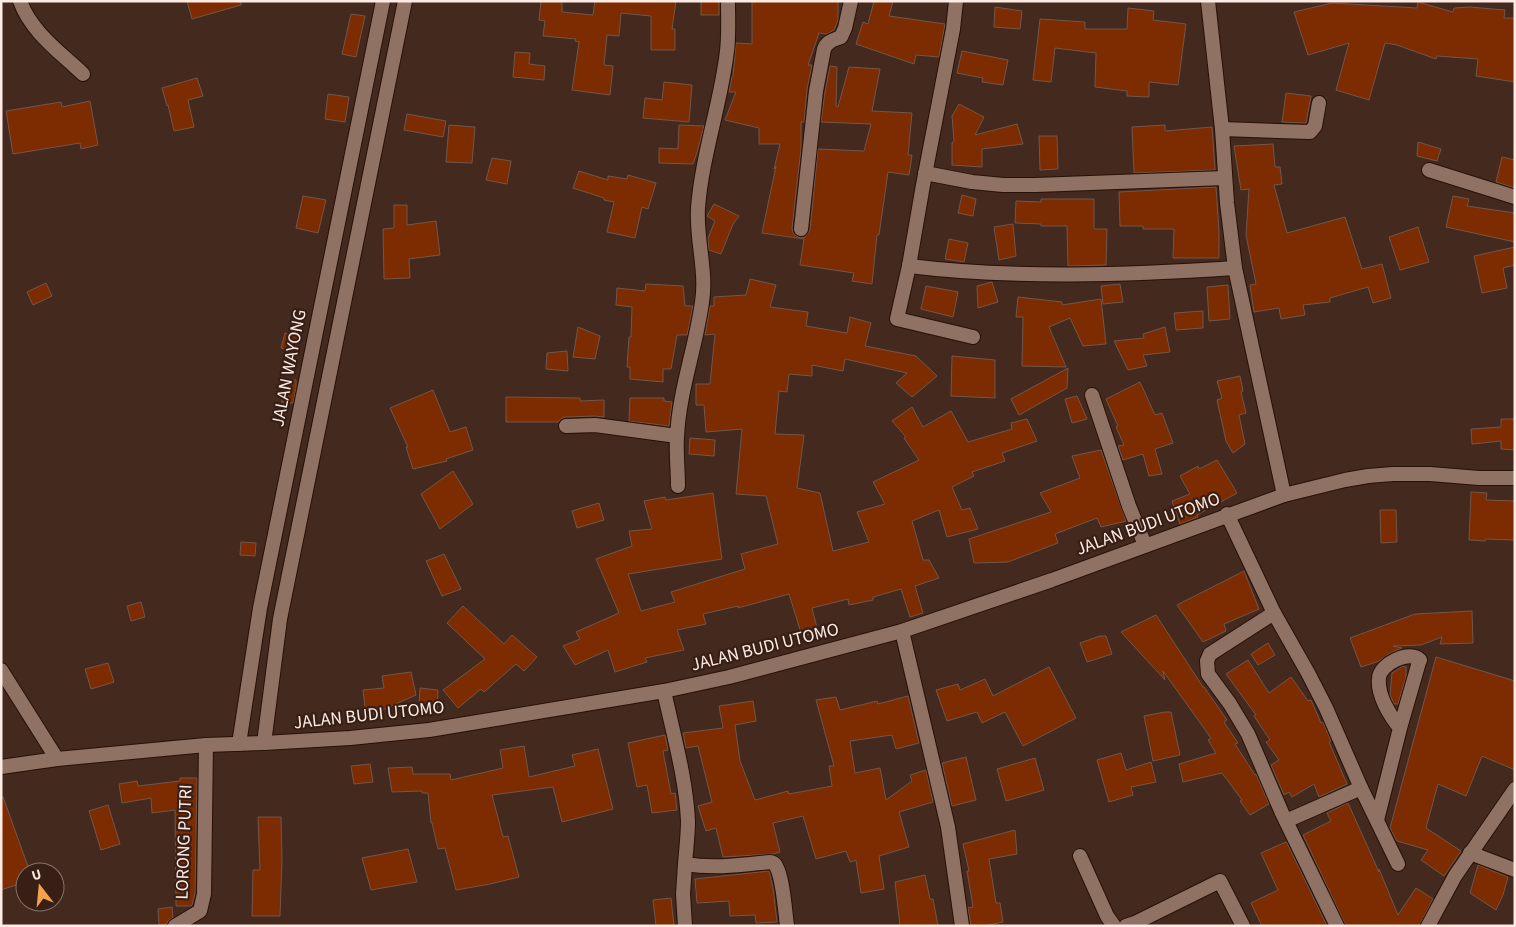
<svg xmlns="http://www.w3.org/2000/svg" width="1516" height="927" font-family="'Source Sans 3',sans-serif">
<rect width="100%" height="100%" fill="#43291e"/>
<g fill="#7c2c00" stroke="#73564a">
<polygon points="187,1 241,1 241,5 192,19"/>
<polygon points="541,1 562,1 562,12 593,15 595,1 676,1 672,29 675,29 675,50 651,50 651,16 621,13 619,36 607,35 604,65 613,66 610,95 572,90 579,42 575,41 576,39 543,36 545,21 539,20"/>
<rect x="701" y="1" width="18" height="14"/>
<polygon points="752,1 838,1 838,20 834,30 827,34 819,33 808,65 812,65 807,89 804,122 801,122 801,149 792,228 793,233 796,236 801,238 805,237 810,230 818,149 864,151 871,124 821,122 825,92 830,66 837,67 836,106 838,107 849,67 880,69 872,111 912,113 908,155 912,155 909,175 888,172 879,235 877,235 872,284 852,281 854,273 800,265 804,239 762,233 776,166 774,169 780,144 759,144 759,128 725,120 736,92 729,92 732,77 733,77 736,43 752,44"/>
<polygon points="874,1 893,1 889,16 945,24 939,57 916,55 914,64 856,44 863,22 868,24"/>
<polygon points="1418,2 1453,12 1454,8 1470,7 1505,10 1504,18 1515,18 1515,82 1476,76 1478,59 1437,56 1436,59 1397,45 1385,43 1369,100 1336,90 1349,43 1308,55 1294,12 1332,3 1417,8"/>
<polygon points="995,7 1022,11 1020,29 994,27"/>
<polygon points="1128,8 1154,11 1153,20 1186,24 1178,85 1149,82 1149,97 1127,96 1127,91 1095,87 1096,53 1055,48 1051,82 1033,80 1040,19 1085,22 1085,29 1127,29"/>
<polygon points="351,14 365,16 356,57 342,54"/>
<polygon points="962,51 1008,60 1003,85 982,82 983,78 957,73"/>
<polygon points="515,52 530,53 529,64 545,66 544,80 513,77"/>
<polygon points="197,78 203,96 188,100 194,127 174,131 168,105 167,106 162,88"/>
<polygon points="664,82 692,85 689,122 643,118 645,98 662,100"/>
<polygon points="1286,93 1311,96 1306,123 1282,122"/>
<polygon points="328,94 349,97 345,122 325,119"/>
<polygon points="90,101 98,145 81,149 80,143 13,154 6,111 61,102 62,107"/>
<polygon points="959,104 984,117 975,135 1017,124 1023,144 982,149 982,167 952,165 952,143 954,141 952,116"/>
<polygon points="407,114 446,121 443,137 404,130"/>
<polygon points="449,125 475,127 472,163 446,162"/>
<polygon points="679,125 704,126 698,149 693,164 659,163 659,148 678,149"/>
<polygon points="1165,125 1165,131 1212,127 1215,170 1134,173 1132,127"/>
<polygon points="1039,136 1057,136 1058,169 1040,170"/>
<polygon points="1418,142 1441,149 1437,161 1417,156"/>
<polygon points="1273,144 1275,167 1280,167 1282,184 1274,185 1287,233 1345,217 1362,269 1382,264 1391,298 1373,303 1368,287 1330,298 1330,302 1303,305 1305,315 1281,319 1279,308 1254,312 1250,285 1256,284 1246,235 1249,189 1241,190 1234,146"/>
<polygon points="1502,157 1515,160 1515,188 1496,182"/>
<polygon points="492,158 511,161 507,184 486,180"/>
<polygon points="579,171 608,180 608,176 627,179 628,175 656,183 648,209 642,207 635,238 607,232 614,202 604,200 604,198 573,188"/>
<polygon points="1216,187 1219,232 1219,258 1173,258 1174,229 1143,229 1143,226 1120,226 1119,192"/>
<polygon points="962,195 976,199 973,216 958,213"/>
<polygon points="303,196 326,200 318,233 296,228"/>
<polygon points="1453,196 1469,199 1467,206 1515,213 1515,242 1446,227"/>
<polygon points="1041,199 1094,199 1094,229 1107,229 1106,265 1068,266 1067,226 1041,226 1041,224 1015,223 1016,201 1041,202"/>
<polygon points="714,204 739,216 733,224 721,254 709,250 708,238 715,221 707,216"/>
<polygon points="394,205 407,205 407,225 436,221 440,255 409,259 410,278 384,279 383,229 394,228"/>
<polygon points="1013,224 1016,256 999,260 994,227"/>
<polygon points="1418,227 1429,262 1400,270 1389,237"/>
<polygon points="949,239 968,243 964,262 945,259"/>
<polygon points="1515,247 1515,265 1503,268 1507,288 1482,293 1474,256"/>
<polygon points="750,279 776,285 770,307 808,312 806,326 847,333 850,317 871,323 865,346 916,356 937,376 912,397 896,383 907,373 845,359 843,371 812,365 812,376 789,374 787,392 779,391 775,434 804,435 797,488 820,493 833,551 869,542 857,512 885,504 873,482 919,460 904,438 906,437 892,421 912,407 923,427 951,411 968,442 1012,429 1011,423 1027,419 1037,441 1002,453 1005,461 972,472 974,476 952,487 962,510 970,508 978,529 947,537 939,510 912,521 923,560 929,560 939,578 915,586 923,613 910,617 901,589 873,597 873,600 849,605 848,599 812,608 818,632 802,636 789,594 738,608 738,606 703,614 706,624 677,630 684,650 645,658 647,662 615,672 608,650 575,665 563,646 580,639 576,632 619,613 596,559 632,546 629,531 652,529 644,501 665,497 666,500 713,493 722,559 628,574 641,611 675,602 671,592 745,569 741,554 778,544 766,496 736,494 742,429 706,432 704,405 696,405 696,384 710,384 715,334 705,335 710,306 714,306 714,297 746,295"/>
<polygon points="992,282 998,302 978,308 977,286"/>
<polygon points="46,283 52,296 33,305 27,292"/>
<polygon points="646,284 683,286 685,306 693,306 687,335 677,335 671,369 663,369 663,382 630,379 630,367 627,367 629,337 631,337 632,307 616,305 617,288 645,291"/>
<polygon points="1120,284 1123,302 1103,304 1101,286"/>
<polygon points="1228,285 1230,319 1209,321 1207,287"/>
<polygon points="926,286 958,292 953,317 921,309"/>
<polygon points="1018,297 1062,302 1062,305 1101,299 1106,344 1083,346 1070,318 1049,327 1066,367 1022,366 1023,317 1016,317"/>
<polygon points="1203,311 1203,328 1176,330 1174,313"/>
<polygon points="578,327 600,336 595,359 573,357"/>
<polygon points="1165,327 1170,352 1143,355 1147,366 1128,370 1114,341 1144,338 1143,334"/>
<polygon points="285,333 298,337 294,352 281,348"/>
<polygon points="567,351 568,371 546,369 547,353"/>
<polygon points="952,356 995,360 995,398 951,396"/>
<polygon points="1068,368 1067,388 1019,415 1011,399"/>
<polygon points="1240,376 1243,391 1241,392 1246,413 1239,415 1245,444 1233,453 1226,441 1217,400 1222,398 1217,381"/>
<polygon points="281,380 296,380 296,389 293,403 282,403"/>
<polygon points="1140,382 1155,415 1162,413 1173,443 1155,449 1162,474 1149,476 1143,454 1123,460 1118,446 1124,445 1116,427 1118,426 1106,399"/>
<polygon points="433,390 450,432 466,427 473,450 446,459 447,461 413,469 406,447 408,447 390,408"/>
<polygon points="1077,396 1087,419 1072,423 1065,399"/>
<polygon points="506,397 580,398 580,401 604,400 604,417 595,416 566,417 562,418 558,422 506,422"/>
<polygon points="630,398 664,398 664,401 672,402 669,426 629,421"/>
<polygon points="1501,419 1515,419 1515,450 1501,449 1501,441 1472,444 1471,429 1501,427"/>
<polygon points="690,438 715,440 714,456 689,454"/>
<polygon points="1101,450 1126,521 1101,527 1097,518 1055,534 1058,543 1008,562 974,563 969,539 1051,512 1040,493 1080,478 1072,456"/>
<polygon points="1217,460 1237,493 1197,515 1198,517 1180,524 1172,501 1190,494 1180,476 1198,466 1199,469"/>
<polygon points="453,471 473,504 440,529 421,494"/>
<polygon points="1471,492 1487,493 1486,500 1515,501 1515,540 1486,539 1485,541 1469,540"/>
<polygon points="599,503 604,520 577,528 572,511"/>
<polygon points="1380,510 1396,510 1397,542 1381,543"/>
<polygon points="241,542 256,543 255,556 240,555"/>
<polygon points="444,554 461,589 442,596 426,561"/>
<polygon points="1244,571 1259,609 1224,624 1226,631 1203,642 1177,605"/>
<polygon points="141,602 145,617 131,621 127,606"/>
<polygon points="463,606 504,644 512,635 537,657 524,671 516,664 484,692 481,689 458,708 443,690 485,659 447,623"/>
<polygon points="1472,611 1473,643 1440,644 1442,637 1421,645 1393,646 1402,648 1392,652 1379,661 1361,667 1350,638 1415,614"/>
<polygon points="1156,615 1203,687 1204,687 1227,720 1224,722 1238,743 1235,744 1255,775 1256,774 1269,804 1250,815 1240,801 1242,800 1222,773 1183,782 1179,764 1216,753 1208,740 1211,738 1163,671 1165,680 1121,632"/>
<polygon points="1100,636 1106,636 1112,654 1087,662 1080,643"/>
<polygon points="1268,643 1275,655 1258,665 1251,654"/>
<polygon points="1436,657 1515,681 1515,770 1482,756 1466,796 1438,784 1426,828 1461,851 1444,876 1421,860 1428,850 1397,841 1390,828"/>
<polygon points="1248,660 1269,693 1291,677 1308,701 1311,700 1321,723 1323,722 1331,741 1329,742 1347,784 1319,797 1314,784 1292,797 1289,792 1284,795 1271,765 1279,760 1266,742 1270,740 1254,716 1256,715 1226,674"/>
<polygon points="108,663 114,682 91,689 85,669"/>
<polygon points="1403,666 1406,667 1406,677 1398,704 1394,704 1390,695 1392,673"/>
<polygon points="1049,667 1076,718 1023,746 1005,712 982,723 977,712 947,721 936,690 958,684 960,690 985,679 993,696"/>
<polygon points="411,672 416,695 380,711 380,714 366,715 363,690 384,688 382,676"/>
<polygon points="420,688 438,690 437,709 419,707"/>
<polygon points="908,696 919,743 896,749 892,735 850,741 855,773 880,768 886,800 912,781 910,775 926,770 933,802 899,812 909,847 879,856 884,889 861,893 856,860 850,862 846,851 816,859 803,816 773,823 780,852 773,854 723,857 716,828 706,831 698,806 712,802 698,746 686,748 683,733 723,728 719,706 753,701 756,721 735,725 740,761 755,800 788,791 789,794 832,786 829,766 834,766 816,700 836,697 840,710 877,701 878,704"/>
<polygon points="1165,712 1171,712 1180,755 1153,761 1144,716"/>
<polygon points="665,735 668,750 663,751 671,794 675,793 677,810 652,813 647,785 637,787 628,743"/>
<polygon points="524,746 529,777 575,766 572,755 598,749 613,809 562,822 553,787 492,795 503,837 508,836 519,877 490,884 456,890 445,848 438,849 432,823 431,823 428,793 422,793 422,791 392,792 388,768 412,767 413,774 450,774 451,780 503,768 500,750"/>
<polygon points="1121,753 1126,770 1151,762 1156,782 1131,787 1133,795 1109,802 1097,760"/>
<polygon points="966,757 976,800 952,806 942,763"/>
<polygon points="1035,758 1044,790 1006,801 997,769"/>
<polygon points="370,764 373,782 354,784 351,766"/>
<polygon points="180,778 197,778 195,893 192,905 191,906 176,906 175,810 152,813 151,798 122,803 119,784 137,781 138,786 180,781"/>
<polygon points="1,797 3,797 30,872 25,872 25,882 1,890"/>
<polygon points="1348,803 1379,872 1379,869 1398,915 1416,888 1433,899 1419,926 1346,926 1303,835 1331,821 1327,813"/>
<polygon points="108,805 120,844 101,850 89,811"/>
<polygon points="258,817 281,817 282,860 280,916 252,916 253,870 260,870"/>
<polygon points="1015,830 1017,854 989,859 996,903 1000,903 1003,922 983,926 971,926 968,908 973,907 967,871 969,871 963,844"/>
<polygon points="1286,842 1287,843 1327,926 1262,926 1251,903 1278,890 1261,853"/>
<polygon points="408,849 417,882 371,890 362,858"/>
<polygon points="1478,865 1508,877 1503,895 1496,910 1470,893"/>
<polygon points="769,871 773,888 777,922 756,923 755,915 730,916 729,901 697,903 695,879"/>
<polygon points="925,875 930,899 933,899 938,926 900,926 895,882"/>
<polygon points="671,898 674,926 656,926 653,900"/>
<polygon points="172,907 173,917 168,921 167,924 159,925 158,909"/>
</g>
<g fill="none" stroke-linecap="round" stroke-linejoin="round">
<defs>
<g id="minor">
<path d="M20 1C31 32 60 52 83 74"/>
<polyline points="956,1 953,29 923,185 909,266 897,319 973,337"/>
<polyline points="1208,1 1222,129 1227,203 1235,268 1284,495"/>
<polyline points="1222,129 1310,132 1315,126 1319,103"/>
<polyline points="1429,170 1515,197"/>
<polyline points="925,173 972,182 1003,185 1036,185 1225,178"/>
<path d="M801 229 816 91 824 49C827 41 834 40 841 37L845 28 851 1"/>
<path d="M909 266C1015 279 1129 275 1235 268"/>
<polyline points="1092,395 1129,506 1145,545"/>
<polyline points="566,426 595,425 677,436"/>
<path d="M678 486C678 470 676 453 677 437 679 391 696 347 702 302 707 271 696 240 698 208 702 155 721 103 727 51 729 35 728 17 728 1"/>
<polyline points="1227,514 1274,613 1308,673 1326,708 1361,788"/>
<polyline points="1274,613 1210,654 1207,661 1208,674 1230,704 1248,734 1282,813 1337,926"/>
<polyline points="902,631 948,827 962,926"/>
<polyline points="1,670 57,759"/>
<path d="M664 691C673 733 686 778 688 821 688 836 686 850 685 864 714 869 741 865 770 862 773 863 774 862 776 866 783 878 785 911 787 926"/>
<path d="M1377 820 1400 728 1419 662 1420 660C1410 649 1380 664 1379 678 1377 695 1390 716 1400 728"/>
<polyline points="1286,821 1361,788 1398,864"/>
<polyline points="1470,853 1515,870"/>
<polyline points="1080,856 1107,916 1114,926"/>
<polyline points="685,864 683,894 685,926"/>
<polyline points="175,926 200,911 204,894 206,745"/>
<polyline points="1126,926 1135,923 1220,881 1243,926"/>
<polyline points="1428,926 1455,876 1515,789"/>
</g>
<g id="tertiary">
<polyline points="264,743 280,619 405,1"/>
<polyline points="239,744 260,608 383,1"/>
</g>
<polyline id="secondary" points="1,767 57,759 206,745 264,743 350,738 429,730 664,691 729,677 902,631 1052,580 1284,495 1345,480 1368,476 1393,474 1430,474 1479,478 1515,478"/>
</defs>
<use href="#minor" stroke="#281107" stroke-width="16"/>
<use href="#tertiary" stroke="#281107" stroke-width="16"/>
<use href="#secondary" stroke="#281107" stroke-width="16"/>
<use href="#minor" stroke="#907265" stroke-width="14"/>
<use href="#tertiary" stroke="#907265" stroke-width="14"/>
<use href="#secondary" stroke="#907265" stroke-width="14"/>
</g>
<g text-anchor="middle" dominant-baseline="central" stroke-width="4.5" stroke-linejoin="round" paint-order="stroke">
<g font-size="18" fill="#fdebe4" stroke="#381f15">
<text transform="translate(289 368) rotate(-79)">JALAN WAYONG</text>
<text transform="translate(1148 524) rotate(-20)">JALAN BUDI UTOMO</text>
<text transform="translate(765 647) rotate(-14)">JALAN BUDI UTOMO</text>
<text transform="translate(369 715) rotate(-6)">JALAN BUDI UTOMO</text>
<text transform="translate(184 842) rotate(-88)">LORONG PUTRI</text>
</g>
</g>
<rect width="1516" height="927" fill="none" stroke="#fdebe4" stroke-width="5"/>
<g transform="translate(40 887) rotate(344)"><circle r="24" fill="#381f15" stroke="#877168"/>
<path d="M0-4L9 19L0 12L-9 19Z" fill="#f8a04b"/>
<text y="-8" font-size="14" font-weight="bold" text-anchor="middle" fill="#fdebe4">U</text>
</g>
</svg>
